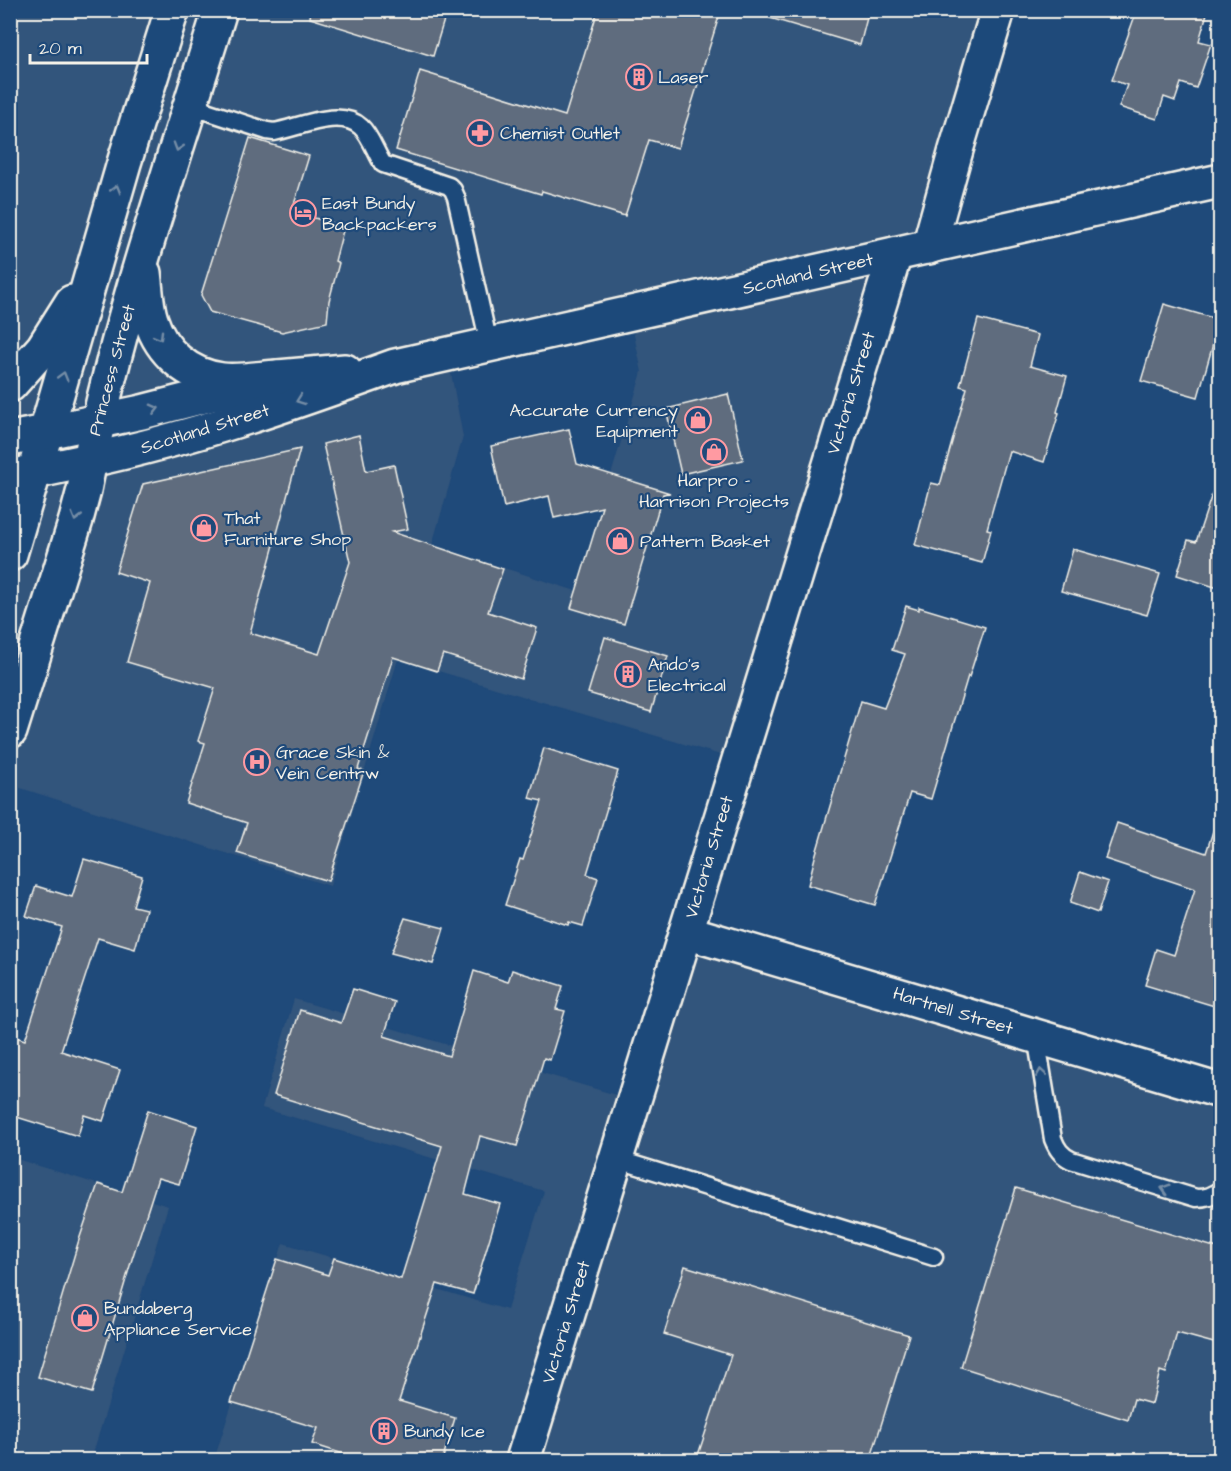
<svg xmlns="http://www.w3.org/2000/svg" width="1231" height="1471" font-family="'Architects Daughter',sans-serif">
<rect width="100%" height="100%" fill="#1f4a7a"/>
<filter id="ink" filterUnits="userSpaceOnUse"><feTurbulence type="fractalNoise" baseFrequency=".0167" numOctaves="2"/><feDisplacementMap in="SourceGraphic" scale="12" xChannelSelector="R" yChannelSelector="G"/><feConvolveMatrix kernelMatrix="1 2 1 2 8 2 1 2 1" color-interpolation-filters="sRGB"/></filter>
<g filter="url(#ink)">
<g fill="#32547b" fill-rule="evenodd">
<path d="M10 11H1004L932 249 897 257 741 761 398 659 330 886 11 785ZM630 316 642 372 576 591 432 545 463 437 448 357Z"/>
<polygon points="687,934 1220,1094 1220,1460 214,1460 283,1243 507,1310 544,1191 262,1108 294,999 636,1101"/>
<polygon points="10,1157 168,1206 91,1460 11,1460"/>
</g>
<g fill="#5e6c7e" stroke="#f4f1e8" stroke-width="1.5">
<polygon points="311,10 447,10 433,56 310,18"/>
<polygon points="598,10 721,10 678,148 649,140 625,216 542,191 541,194 396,150 420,71 565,116"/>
<polygon points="771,10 869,10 860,45 770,18"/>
<polygon points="1137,10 1208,10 1199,41 1211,44 1196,88 1181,83 1175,101 1164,97 1157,119 1119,107 1127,85 1112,80"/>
<polygon points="250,138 309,156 292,211 344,227 335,261 339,263 329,301 327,322 282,332 210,312 201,295"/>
<polygon points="1164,304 1220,320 1198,397 1141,381"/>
<polygon points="978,319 1038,335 1030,366 1067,376 1057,412 1059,413 1044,462 1009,451 987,529 991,530 982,563 915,545 931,483 940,485 967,388 960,386"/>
<polygon points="728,394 743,460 681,474 666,409"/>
<polygon points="569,429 577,464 670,493 663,494 624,624 571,608 602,507 554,518 549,496 504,507 491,446"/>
<polygon points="359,435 366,471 394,465 408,529 392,532 503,569 488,612 537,628 521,679 443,654 437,671 393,657 358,769 364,771 328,881 237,853 247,823 186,803 205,743 198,741 215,688 127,662 150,583 116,572 143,484 300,449 250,633 319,654 350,562 323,444"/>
<polygon points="1215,485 1221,486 1221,589 1177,575 1188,540 1196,542"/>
<polygon points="1073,549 1160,574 1147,615 1061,591"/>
<polygon points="906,606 919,610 919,607 985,627 969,677 968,676 931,799 910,793 875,905 808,885 815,857 861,701 884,708 905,654 892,650"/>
<polygon points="605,637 668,656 651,712 588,693"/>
<polygon points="544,748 618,771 587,874 598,878 583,926 569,922 568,925 505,905 520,859 523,860 542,801 529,798"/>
<polygon points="1117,823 1206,853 1213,831 1221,832 1221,1008 1145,985 1156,949 1174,955 1195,889 1105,859"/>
<polygon points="84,859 142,876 133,906 146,909 135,949 98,938 61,1051 120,1070 103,1121 84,1115 78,1136 10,1115 10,1035 25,1040 62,927 26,916 36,886 72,897"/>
<polygon points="1080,872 1108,882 1098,913 1070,903"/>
<polygon points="405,918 444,928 433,964 391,953"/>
<polygon points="512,970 563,986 556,1009 565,1011 550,1060 544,1058 517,1146 480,1136 465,1194 500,1204 473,1294 437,1284 399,1401 455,1418 442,1461 365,1461 312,1444 318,1428 231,1402 277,1259 328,1275 334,1258 401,1279 442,1146 274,1095 300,1010 341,1023 353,989 395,1002 384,1036 449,1056 474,971 508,982"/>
<polygon points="148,1110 197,1126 179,1184 158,1178 132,1259 92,1393 38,1377 78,1243 98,1184 122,1192"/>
<polygon points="1016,1188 1221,1249 1221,1345 1177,1333 1166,1373 1160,1371 1152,1404 1134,1399 1128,1420 961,1367"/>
<polygon points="685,1266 909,1335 870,1461 696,1461 731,1355 664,1334"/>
</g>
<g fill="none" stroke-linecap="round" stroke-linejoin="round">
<defs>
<g id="service">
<path d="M191 106 267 131 274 132C298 128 340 107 361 127 370 135 376 153 383 164L449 186 453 190 456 197 489 344"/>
<path d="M1036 1036 1053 1139C1057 1149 1061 1155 1071 1160L1196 1198C1206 1198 1212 1196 1220 1190"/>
<polyline points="616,1159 934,1257"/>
</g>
<g id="minor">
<polyline points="929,247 956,150 998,10"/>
<polyline points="10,554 46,432"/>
<polyline points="10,731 76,520 84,490 90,460"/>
<polyline points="686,932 1220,1091"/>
<polyline points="523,1460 895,254"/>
</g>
<g id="tertiary">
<polyline points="46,432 142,412 278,377 345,371"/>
<path d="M90 460C194 438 295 402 395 366L1220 181"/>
</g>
<g id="secondary">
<path d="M144 273C146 288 146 305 151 320 161 352 188 376 222 380 238 382 261 378 278 377"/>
<polyline points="10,385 43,348 72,302"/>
<polyline points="10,439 46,432 124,163 172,10"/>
<path d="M10 477 90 460C122 307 174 160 220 10"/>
</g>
</defs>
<use href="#service" stroke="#f4f1e8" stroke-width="21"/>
<use href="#minor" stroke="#f4f1e8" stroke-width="38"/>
<use href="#tertiary" stroke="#f4f1e8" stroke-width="38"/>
<use href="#secondary" stroke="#f4f1e8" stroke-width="38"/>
<use href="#service" stroke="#1f4a7a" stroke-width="16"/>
<use href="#minor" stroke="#1f4a7a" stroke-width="33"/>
<use href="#tertiary" stroke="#1f4a7a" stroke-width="33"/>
<use href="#secondary" stroke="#1f4a7a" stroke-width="33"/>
</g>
<defs><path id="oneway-chevron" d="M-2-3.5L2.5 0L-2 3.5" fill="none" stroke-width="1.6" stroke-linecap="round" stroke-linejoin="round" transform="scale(1.5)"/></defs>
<g stroke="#748da6">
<use href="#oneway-chevron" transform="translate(178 147) rotate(107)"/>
<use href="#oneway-chevron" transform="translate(116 189) rotate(-74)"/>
<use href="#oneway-chevron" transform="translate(159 336) rotate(60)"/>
<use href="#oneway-chevron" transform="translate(63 376) rotate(-74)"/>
<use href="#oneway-chevron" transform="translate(300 400) rotate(160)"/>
<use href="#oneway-chevron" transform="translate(155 409) rotate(-14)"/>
<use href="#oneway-chevron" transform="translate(76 517) rotate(106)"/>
<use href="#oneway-chevron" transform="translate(1041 1073) rotate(-99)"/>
<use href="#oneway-chevron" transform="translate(1165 1189) rotate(-163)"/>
</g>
</g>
<defs>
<symbol id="building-ring" viewBox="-11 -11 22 22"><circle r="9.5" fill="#1f4a7a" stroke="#ff9aa2" stroke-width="1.5"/><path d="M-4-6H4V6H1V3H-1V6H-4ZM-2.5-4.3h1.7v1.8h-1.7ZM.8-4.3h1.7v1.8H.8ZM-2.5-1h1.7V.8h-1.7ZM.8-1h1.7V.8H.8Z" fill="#ff9aa2"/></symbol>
<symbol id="pharmacy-ring" viewBox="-11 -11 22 22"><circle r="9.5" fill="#1f4a7a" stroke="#ff9aa2" stroke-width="1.5"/><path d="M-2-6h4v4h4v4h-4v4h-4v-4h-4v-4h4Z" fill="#ff9aa2"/></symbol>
<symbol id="hotel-ring" viewBox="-11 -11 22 22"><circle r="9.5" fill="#1f4a7a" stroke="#ff9aa2" stroke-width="1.5"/><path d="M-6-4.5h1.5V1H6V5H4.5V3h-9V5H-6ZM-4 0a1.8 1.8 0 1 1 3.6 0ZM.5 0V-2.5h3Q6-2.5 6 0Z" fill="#ff9aa2"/></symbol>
<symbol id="shop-ring" viewBox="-11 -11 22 22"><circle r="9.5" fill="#1f4a7a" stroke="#ff9aa2" stroke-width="1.5"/><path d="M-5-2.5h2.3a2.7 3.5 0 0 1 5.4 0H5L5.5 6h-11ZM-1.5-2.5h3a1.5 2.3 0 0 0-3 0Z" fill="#ff9aa2"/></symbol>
<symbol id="hospital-ring" viewBox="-11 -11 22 22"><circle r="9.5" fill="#1f4a7a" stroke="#ff9aa2" stroke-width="1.5"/><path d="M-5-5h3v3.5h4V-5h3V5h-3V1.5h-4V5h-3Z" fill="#ff9aa2"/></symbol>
</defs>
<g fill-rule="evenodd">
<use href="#building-ring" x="624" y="62" width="30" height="30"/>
<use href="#pharmacy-ring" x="465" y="118" width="30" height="30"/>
<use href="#hotel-ring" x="288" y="198" width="30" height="30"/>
<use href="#shop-ring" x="683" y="405" width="30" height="30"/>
<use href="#shop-ring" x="699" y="437" width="30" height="30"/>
<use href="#shop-ring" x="189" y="513" width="30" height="30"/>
<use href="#shop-ring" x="605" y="526" width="30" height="30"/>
<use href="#building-ring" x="613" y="659" width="30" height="30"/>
<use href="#hospital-ring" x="242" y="747" width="30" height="30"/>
<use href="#shop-ring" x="70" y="1303" width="30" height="30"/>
<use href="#building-ring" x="369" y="1416" width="30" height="30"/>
</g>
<g text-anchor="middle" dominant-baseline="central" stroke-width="4.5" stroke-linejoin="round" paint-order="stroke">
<g font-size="18" fill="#f4f1e8" stroke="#1f4a7a" text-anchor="start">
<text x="658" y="77">Laser</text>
<text x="500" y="133">Chemist Outlet</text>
<text x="322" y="203">East Bundy<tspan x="322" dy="21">Backpackers</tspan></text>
<text x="678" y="410" text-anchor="end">Accurate Currency<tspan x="678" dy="21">Equipment</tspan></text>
<text x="714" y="480" text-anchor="middle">Harpro -<tspan x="714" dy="21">Harrison Projects</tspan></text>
<text x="224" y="518">That<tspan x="224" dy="21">Furniture Shop</tspan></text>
<text x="640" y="541">Pattern Basket</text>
<text x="648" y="664">Ando's<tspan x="648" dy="21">Electrical</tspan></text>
<text x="276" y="752">Grace Skin &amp;<tspan x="276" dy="21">Vein Centrw</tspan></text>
<text x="104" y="1308">Bundaberg<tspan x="104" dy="21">Appliance Service</tspan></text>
<text x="404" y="1431">Bundy Ice</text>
</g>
<g font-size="18" fill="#f4f1e8" stroke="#1f4a7a">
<text transform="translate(808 274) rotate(-13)">Scotland Street</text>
<text transform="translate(112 370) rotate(-75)">Princess Street</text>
<text transform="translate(851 393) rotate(-73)">Victoria Street</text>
<text transform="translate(205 429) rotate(-17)">Scotland Street</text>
<text transform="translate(709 857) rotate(-73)">Victoria Street</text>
<text transform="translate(953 1011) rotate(17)">Hartnell Street</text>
<text transform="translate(566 1322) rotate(-73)">Victoria Street</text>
</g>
</g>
<rect width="1231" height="1471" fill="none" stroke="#1f4a7a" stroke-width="36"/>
<rect x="18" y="18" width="1195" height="1435" fill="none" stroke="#f4f1e8" stroke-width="2" filter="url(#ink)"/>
<path d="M30 54v9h117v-9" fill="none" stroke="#f4f1e8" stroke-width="3"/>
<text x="39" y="54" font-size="18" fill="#f4f1e8" stroke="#1f4a7a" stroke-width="4.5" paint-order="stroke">20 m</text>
</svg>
